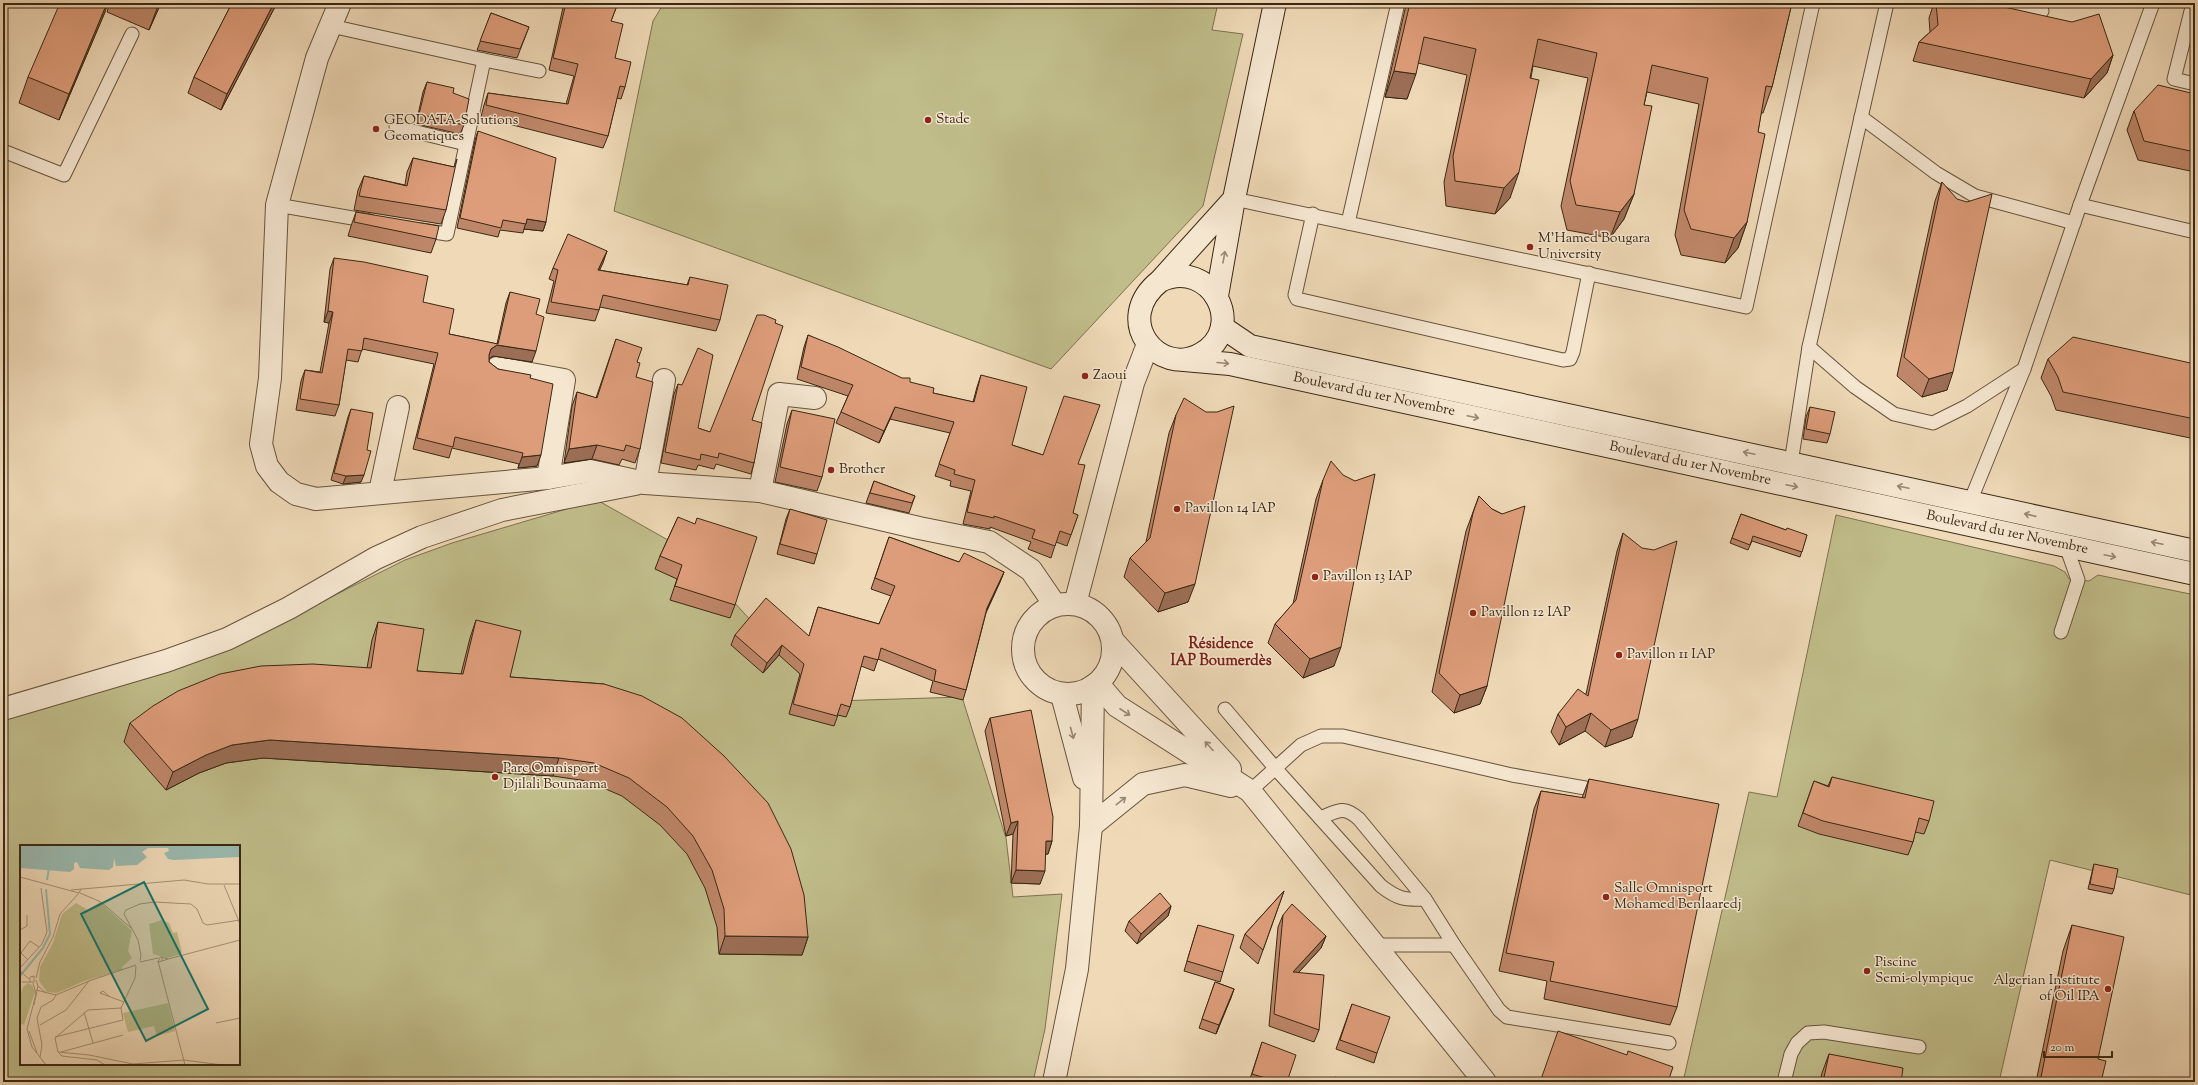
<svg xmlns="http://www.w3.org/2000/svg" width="2198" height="1085" font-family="'Sorts Mill Goudy',serif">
<rect width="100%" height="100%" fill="#efd9b7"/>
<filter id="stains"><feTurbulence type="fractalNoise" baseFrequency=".005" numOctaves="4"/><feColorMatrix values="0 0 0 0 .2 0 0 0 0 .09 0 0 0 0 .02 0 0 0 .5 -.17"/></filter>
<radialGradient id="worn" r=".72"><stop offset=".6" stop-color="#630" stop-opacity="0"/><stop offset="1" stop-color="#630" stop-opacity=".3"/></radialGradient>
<g fill="#c0bd8a" stroke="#7d724f" fill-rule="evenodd">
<polygon points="664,3 1218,3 1212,30 1243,34 1203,206 1051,369 614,211 653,21"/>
<path d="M597 500 700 558 732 600 802 676 834 701 962 697 1006 838 1013 897 1062 894 1045 1029 1033 1082H3V716L297 614 405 560 452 543ZM21 846H239V1064H21Z"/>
<polygon points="1836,515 2054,566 2065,572 2069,579 2089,581 2098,575 2195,595 2195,896 2050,860 1999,1082 1683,1082 1749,792 1777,797"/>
</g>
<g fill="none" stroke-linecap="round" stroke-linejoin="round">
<defs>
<g id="service">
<polyline points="2010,3 2042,11"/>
<polyline points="2193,3 2174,79 2195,84"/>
<polyline points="331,26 484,60 447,234 421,230"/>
<polyline points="484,60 539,71"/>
<polyline points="1861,117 1936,173 1975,196 2074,223"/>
<polyline points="396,127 466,144"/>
<polyline points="3,151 64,175 132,34"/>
<polyline points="1234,199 1746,307 1813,3"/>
<polyline points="277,205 370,221"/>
<polyline points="2080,205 2195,232"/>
<polyline points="1313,214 1295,295 1297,299 1563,360 1570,359 1573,352 1589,273"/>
<polyline points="1348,223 1398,3"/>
<polyline points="1809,347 1855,387 1894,414 1933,423 1967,406 2024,369"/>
<polyline points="1791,463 1809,347 1887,3"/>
<polyline points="1970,502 2024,369 2080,205 2153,3"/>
<polyline points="2061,632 2078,580 2066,546 2069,544"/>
<path d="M1225 709 1276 769 1381 886C1398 899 1404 900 1425 899"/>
<polyline points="1250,791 1301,745 1321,736 1343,736 1512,775 1602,791"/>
<path d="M1320 818C1338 811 1343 805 1359 819L1425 899 1454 945 1499 1010 1507 1017 1669 1043"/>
<polyline points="1374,945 1454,945"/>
<polyline points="1784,1082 1791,1054 1797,1043 1808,1033 1824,1032 1919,1047"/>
</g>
<g id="minor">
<polyline points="497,368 564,380 548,478"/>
<polyline points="645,483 664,380"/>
<polyline points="760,491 779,394 815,398"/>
<polyline points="380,492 398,407"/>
<polyline points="1113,641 1230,769"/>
<polyline points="1098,684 1117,706 1250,791 1485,1082"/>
<polyline points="1091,826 1143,784 1185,775 1231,786"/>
</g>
<g id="tertiary">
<polyline points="340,3 317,58 277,205 270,378 261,444 267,466 279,482 296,494 316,499 548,478 590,471 645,483 760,491 919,528 989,542 1031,570 1055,605"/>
<circle cx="1068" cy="649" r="45"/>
<polyline points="1075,604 1133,383 1148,344"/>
<polyline points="1062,695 1084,778"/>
<polyline points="3,709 166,661 227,639 289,608 376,558 422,537 502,510 635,484"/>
<polyline points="1054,1082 1077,969 1091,826 1093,686"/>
</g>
<g id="secondary">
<polyline points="1234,199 1275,3"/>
<path d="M1160 281C1211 257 1248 328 1201 354 1159 378 1111 320 1160 281L1234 199 1217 296"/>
<polyline points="1222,327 1250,346 2195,551"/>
<polyline points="1184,360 1230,364 2195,574"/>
</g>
</defs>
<use href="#service" stroke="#67543d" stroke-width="15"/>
<use href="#minor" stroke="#67543d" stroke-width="24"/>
<use href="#tertiary" stroke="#67543d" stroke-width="24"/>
<use href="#secondary" stroke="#3a2814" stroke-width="24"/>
<use href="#service" stroke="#f5e6d0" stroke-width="13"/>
<use href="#minor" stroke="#f5e6d0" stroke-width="22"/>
<use href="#tertiary" stroke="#f5e6d0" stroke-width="22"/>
<use href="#secondary" stroke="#f5e6d0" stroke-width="22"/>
</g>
<g fill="#bf8769" stroke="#3a2814">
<polygon points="110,3 161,3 149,30 107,12"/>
<polygon points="232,3 277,3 221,110 188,93 194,77"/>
<polygon points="564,3 618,3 611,21 615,58 625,87 621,99 617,98 608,136 603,148 481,117 484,105 488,93 566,104 574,76 549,70"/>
<polygon points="1405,3 1792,3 1772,87 1763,113 1761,113 1758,132 1747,222 1738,248 1725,263 1681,255 1675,235 1699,104 1647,92 1644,105 1634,194 1624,219 1610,238 1567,230 1561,206 1588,78 1533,66 1510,198 1495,214 1446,206 1444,182 1467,75 1418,63 1407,99 1385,97 1406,5"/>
<polygon points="1934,3 1986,3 2113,55 2107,73 2084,98 1913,61 1919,42 1930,32 1929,18"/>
<polygon points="105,12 59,120 19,103 28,77"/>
<polygon points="491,13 529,27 517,58 477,50"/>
<polygon points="427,82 453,93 464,125 460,134 416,124 423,92"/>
<polygon points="2195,94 2195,172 2138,160 2127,130 2134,111"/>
<polygon points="478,131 546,222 543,231 524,229 523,233 500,230 498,237 457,228 475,140"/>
<polygon points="413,158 454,167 446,210 441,224 354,210 358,190 364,176 405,185 407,172"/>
<polygon points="1942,182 1947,390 1922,397 1897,376 1935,201"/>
<polygon points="356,212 436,239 431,253 348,236 351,226"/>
<polygon points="607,251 599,270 687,285 690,277 720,320 716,331 600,307 595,321 546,313 554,281 549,279 553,268"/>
<polygon points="334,258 423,302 449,334 497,344 506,303 510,292 536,314 532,362 493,356 489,359 489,362 498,369 530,378 537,466 518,468 519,464 452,448 449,458 413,449 434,364 362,349 358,362 346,360 339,405 335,416 296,410 301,381 305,370 320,372 329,323 324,322 330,269"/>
<polygon points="775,323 752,420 754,463 751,474 716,464 714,469 698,465 696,470 661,463 674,394 678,384 698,428 710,432"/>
<polygon points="808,335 933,393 973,402 977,387 981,375 1012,445 1043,455 1078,464 1073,513 1078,515 1067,546 1056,542 1051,558 1028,549 1031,542 990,527 990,529 963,524 971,491 950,486 951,481 935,476 950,433 890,419 879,443 836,423 841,412 848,396 797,379 804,347"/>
<polygon points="616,339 637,362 636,377 640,449 635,463 622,459 619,465 592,459 564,463 572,406 577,392 596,398"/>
<polygon points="2048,359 2195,364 2195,439 2056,410 2051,396 2041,378"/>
<polygon points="1810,407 1830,434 1827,443 1803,439 1806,417"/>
<polygon points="351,409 361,482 343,484 331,480 348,417"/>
<polygon points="792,410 822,477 817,491 775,482 787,424"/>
<polygon points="1176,415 1188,602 1158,612 1124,577 1130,558 1146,542 1169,433"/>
<polygon points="1323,480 1334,666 1303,678 1268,643 1275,624 1293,604 1316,499"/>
<polygon points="874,481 915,496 909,513 866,503"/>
<polygon points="1479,496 1492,509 1502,514 1487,686 1480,704 1454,713 1432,692 1466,531"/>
<polygon points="790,509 817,554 814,564 777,554 786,519"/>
<polygon points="1741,514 1786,530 1807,535 1800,557 1752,541 1748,550 1730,543"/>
<polygon points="678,517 735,605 730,618 670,600 677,579 655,569 660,556"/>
<polygon points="1623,533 1632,737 1605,747 1585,731 1559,745 1551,732 1558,714 1586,694 1617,551"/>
<polygon points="889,537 959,562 1004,572 1000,582 986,613 966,690 963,700 930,692 933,681 878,659 874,671 861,666 850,707 846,717 838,715 834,726 789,714 800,674 779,655 763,673 731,645 735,635 809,636 818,607 879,624 891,596 871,589"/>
<polygon points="476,620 510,677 604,684 808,937 802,955 719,954 717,927 705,888 687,854 660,825 622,796 587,781 553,776 263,758 226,763 199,773 166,790 124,742 130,723 367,668 372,640 378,622 417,671 461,674 470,638"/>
<polygon points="990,718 1052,841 1048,854 1045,854 1040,884 1011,883 1013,834 1006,836 985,731"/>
<polygon points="1832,777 1929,821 1924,834 1915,832 1913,842 1908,855 1819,834 1798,826 1814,781 1828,786"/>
<polygon points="1589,779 1677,1007 1670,1025 1544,999 1547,981 1499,971 1534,809 1541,791 1582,798"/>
<polygon points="2094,864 2114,889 2112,894 2088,889 2093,868"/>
<polygon points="1284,891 1258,964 1240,948 1245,934"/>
<polygon points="1171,906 1168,916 1137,944 1125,931 1129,921"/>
<polygon points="1283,915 1326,936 1321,948 1299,972 1319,1030 1314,1042 1269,1026 1278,927"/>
<polygon points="1198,925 1223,972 1220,982 1184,971"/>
<polygon points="2072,925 2098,1059 2101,1082 2036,1082 2063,951"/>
<polygon points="1215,982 1234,989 1216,1034 1199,1028"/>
<polygon points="1352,1004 1377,1053 1374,1063 1336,1049"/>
<polygon points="1262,1042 1287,1082 1249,1082"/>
<polygon points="1829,1054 1901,1082 1820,1082 1822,1073"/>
</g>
<g fill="#9b6e55" stroke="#3a2814">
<polygon points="107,3 108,3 105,12 59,120 69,94"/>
<polygon points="159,3 161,3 149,30"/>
<polygon points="274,3 277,3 221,110 227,94"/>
<polygon points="2113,55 2107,73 2084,98 2091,79"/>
<polygon points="1394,71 1416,74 1407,99 1385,97"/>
<polygon points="1519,172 1510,198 1495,214 1504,188"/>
<polygon points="1634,194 1624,219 1610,238 1620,212"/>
<polygon points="527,219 546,222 543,231 524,229"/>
<polygon points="1747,222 1738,248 1725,263 1734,238"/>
<polygon points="607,251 603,263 594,282 598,270"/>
<polygon points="328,311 333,312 329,323 324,322"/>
<polygon points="497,345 536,351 532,362 493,356 487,360 485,366 491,349"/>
<polygon points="1953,372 1947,390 1922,397 1929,379"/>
<polygon points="895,407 890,419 879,443 884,431"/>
<polygon points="597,445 592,459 564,463 569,449"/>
<polygon points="541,455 537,466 518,468 522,457"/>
<polygon points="364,475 361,482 343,484 346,476"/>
<polygon points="1004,572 1000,582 983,618 987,608"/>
<polygon points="1195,584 1188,602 1158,612 1165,593"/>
<polygon points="782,645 779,655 763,673 767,663"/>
<polygon points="1341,647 1334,666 1303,678 1310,659"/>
<polygon points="1487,686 1480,704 1454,713 1460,695"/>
<polygon points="1591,713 1585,731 1559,745 1566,727"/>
<polygon points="1638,719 1632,737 1605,747 1611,730"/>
<polygon points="270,740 559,758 553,776 263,758 226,763 199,773 166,790 173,772 206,755 232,745"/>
<polygon points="1018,821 1013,834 1006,836 1011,823"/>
<polygon points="1046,841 1052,841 1048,854 1041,854"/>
<polygon points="1016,870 1045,871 1040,884 1011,883"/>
<polygon points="1171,906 1168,916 1137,944 1141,934"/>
<polygon points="725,936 808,937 802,955 719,954"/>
<polygon points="1326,936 1321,948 1288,984 1293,972"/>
<polygon points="1234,989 1231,998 1216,1034 1219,1025"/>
</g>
<g fill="#de9d7a" stroke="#3a2814">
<polygon points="60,3 107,3 69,94 28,77"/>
<polygon points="232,3 274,3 227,94 194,77"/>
<polygon points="566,3 618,3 611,21 623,24 615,58 631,62 625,87 620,86 608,136 486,105 488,93 568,104 578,64 553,58"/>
<polygon points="1410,3 1724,3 1727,4 1728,3 1792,3 1772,87 1766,86 1758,132 1765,134 1747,222 1734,238 1691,229 1684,210 1708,78 1652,65 1644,105 1652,106 1634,194 1620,212 1576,205 1570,181 1597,53 1538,39 1530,78 1539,80 1519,172 1504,188 1455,181 1453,156 1476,49 1424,37 1416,74 1394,71"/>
<polygon points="1936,3 1986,3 2072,22 2099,14 2113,55 2091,79 1919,42 1938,25"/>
<polygon points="491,13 529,27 520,49 480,41"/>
<polygon points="427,82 454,88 453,93 469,99 464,125 419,114"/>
<polygon points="2158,85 2195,94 2195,152 2144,141 2134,111"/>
<polygon points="478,131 556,158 546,222 527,219 526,224 503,220 501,228 460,218"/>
<polygon points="413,158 454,167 457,159 446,210 359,196 364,176 407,186"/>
<polygon points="1942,182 1957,199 1967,202 1992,194 1953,372 1929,379 1904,357"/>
<polygon points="356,212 439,226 436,239 354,222"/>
<polygon points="568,234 607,251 598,270 688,285 690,277 728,285 720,320 603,295 599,310 551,302 558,270 553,268"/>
<polygon points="334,258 364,262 428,276 423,302 454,309 449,334 498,344 510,292 540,299 536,314 544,317 536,351 497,345 491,349 489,355 489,362 498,369 531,375 530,378 553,384 541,455 522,457 523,453 455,437 453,447 417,438 438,353 364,338 362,351 348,349 339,405 300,399 305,370 322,373 333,312 328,311"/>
<polygon points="757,315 764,315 776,320 775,323 783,326 752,420 762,423 754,463 719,453 718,458 701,454 700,460 665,452 678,384 682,385 698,348 713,355 698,428 710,432"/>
<polygon points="808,335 838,347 902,378 910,378 910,382 934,388 933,393 974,402 981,375 1027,387 1012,445 1043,455 1064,396 1100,405 1078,464 1085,465 1073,513 1078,515 1071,535 1060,531 1055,546 1032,538 1035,530 994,516 994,518 967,512 975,480 954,474 955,470 939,464 954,422 895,407 884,431 841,412 853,385 801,367"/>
<polygon points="2073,337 2195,364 2195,419 2063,392 2058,377 2048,359"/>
<polygon points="616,339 642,348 637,362 640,363 636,377 653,382 640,449 626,445 624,451 597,445 569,449 577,392 597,398"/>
<polygon points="1184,398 1206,412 1217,412 1234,406 1195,584 1165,593 1130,558 1150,538 1176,415"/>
<polygon points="1810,407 1835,412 1830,434 1806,429"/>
<polygon points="351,409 373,413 367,450 371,451 364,475 346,476 334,473"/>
<polygon points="792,410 835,419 822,477 780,467"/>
<polygon points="1331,461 1343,475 1355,481 1375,474 1341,647 1310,659 1275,624 1296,600 1323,480"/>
<polygon points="874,481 915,496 912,503 870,493"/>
<polygon points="1479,496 1492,509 1502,514 1525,506 1487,686 1460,695 1439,673 1473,513"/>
<polygon points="790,509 827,520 817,554 780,544"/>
<polygon points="1741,514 1786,530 1787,528 1807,535 1802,552 1753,536 1750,545 1732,538"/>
<polygon points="678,517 695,524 697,518 757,537 735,605 675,586 682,565 660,556"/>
<polygon points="1623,533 1642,548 1654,550 1677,541 1638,719 1611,730 1591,713 1566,727 1558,714 1578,689 1588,696"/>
<polygon points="889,537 959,562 964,553 1004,572 987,608 966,690 934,681 936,670 881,648 878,660 864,656 850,707 841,704 837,716 793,704 804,664 782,645 767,663 735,635 766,598 809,636 818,607 879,624 895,586 875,578"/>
<polygon points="476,620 521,631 510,677 604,684 642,696 682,718 724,756 768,803 791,849 804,895 808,937 725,936 724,909 712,870 693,836 667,807 629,778 594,763 559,758 270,740 232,745 206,755 173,772 130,723 153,706 178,691 220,674 261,666 313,664 371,668 378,622 424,629 417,671 463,674"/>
<polygon points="1031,710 1053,817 1052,841 1046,841 1045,871 1016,870 1018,821 1011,823 990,718"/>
<polygon points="1832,777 1934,801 1929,821 1919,818 1913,842 1823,821 1803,813 1814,781 1829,787"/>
<polygon points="1589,779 1719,804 1677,1007 1550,981 1554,962 1506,953 1541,791 1585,798"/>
<polygon points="2094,864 2118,869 2114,889 2090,884"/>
<polygon points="1284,891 1263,950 1245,934"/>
<polygon points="1160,893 1171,906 1141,934 1129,921"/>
<polygon points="1292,904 1326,936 1293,972 1324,975 1319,1030 1274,1014 1283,915"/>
<polygon points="1198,925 1234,935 1223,972 1187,961"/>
<polygon points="2072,925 2124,937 2098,1059 2106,1061 2101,1082 2040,1082"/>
<polygon points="1215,982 1234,989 1219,1025 1202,1019"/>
<polygon points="1352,1004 1390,1017 1377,1053 1340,1040"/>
<polygon points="1558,1031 1627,1055 1628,1051 1673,1067 1668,1082 1540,1082"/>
<polygon points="1262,1042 1296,1055 1287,1082 1279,1082 1252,1074"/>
<polygon points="1829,1054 1903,1068 1901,1082 1823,1082"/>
<polygon points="1335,1077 1350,1082 1334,1082"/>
</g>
<defs><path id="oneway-shaft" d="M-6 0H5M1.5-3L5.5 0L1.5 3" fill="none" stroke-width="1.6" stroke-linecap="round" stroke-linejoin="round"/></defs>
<g stroke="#988772">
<use href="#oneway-shaft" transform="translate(1224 257) rotate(-80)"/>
<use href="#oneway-shaft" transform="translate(1223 363) rotate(5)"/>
<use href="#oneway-shaft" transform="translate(1473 417) rotate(12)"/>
<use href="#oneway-shaft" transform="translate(1749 453) rotate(-168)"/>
<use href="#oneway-shaft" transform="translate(1792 486) rotate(12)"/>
<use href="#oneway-shaft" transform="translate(1903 487) rotate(-168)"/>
<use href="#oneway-shaft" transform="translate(2030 515) rotate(-167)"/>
<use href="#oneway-shaft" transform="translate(2157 543) rotate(-168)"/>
<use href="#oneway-shaft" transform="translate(2110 556) rotate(12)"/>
<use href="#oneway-shaft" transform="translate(1125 712) rotate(33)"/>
<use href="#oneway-shaft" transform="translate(1072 733) rotate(75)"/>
<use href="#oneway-shaft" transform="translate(1209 746) rotate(-132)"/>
<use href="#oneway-shaft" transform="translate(1121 801) rotate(-38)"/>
</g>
<g fill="#8f2418" stroke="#f5e6d0" stroke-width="1.5">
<circle cx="928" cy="120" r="4"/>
<circle cx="376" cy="129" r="4"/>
<circle cx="1530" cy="247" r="4"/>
<circle cx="1085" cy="376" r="4"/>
<circle cx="831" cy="470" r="4"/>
<circle cx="1177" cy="509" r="4"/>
<circle cx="1315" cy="577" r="4"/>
<circle cx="1473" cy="613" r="4"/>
<circle cx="1619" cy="655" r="4"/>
<circle cx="495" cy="777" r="4"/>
<circle cx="1606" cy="897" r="4"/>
<circle cx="1867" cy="971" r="4"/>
<circle cx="2108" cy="989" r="4"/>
</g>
<g text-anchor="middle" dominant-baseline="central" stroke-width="3" stroke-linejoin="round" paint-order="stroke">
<g font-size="14" fill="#3a2814" stroke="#f5e6d0" text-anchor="start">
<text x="936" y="120">Stade</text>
<text x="384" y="121">GEODATA-Solutions<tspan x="384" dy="16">Geomatiques</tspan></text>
<text x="1538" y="239">M'Hamed Bougara<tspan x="1538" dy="16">University</tspan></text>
<text x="1093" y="376">Zaoui</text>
<text x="839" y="470">Brother</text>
<text x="1185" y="509">Pavillon 14 IAP</text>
<text x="1323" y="577">Pavillon 13 IAP</text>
<text x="1481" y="613">Pavillon 12 IAP</text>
<text x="1627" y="655">Pavillon 11 IAP</text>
<text x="503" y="769">Parc Omnisport<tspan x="503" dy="16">Djilali Bounaama</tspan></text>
<text x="1614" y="889">Salle Omnisport<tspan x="1614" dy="16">Mohamed Benlaaredj</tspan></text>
<text x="1875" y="963">Piscine<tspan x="1875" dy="16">Semi-olympique</tspan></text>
<text x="2100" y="981" text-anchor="end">Algerian Institute<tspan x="2100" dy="16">of Oil IPA</tspan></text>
</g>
<g font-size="14" fill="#3a2814" stroke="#f5e6d0">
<text transform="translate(1374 395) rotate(12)">Boulevard du 1er Novembre</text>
<text transform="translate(1690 464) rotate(12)">Boulevard du 1er Novembre</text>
<text transform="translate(2007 533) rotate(12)">Boulevard du 1er Novembre</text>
</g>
<g font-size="15" font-weight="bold" fill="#7a1f14" stroke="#f5e6d0">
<text x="1221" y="644">Résidence<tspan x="1221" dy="17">IAP Boumerdès</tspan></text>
</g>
</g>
<g transform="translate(20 845)">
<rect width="220" height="220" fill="#efd9b7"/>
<path d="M80 57 112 86 108 106 112 113 102 122 103 125 64 136 37 148 27 147 19 136 20 122 33 98 42 69 56 58 68 65ZM142 75 149 78 153 88 157 87 162 107 158 110 147 113 133 109 129 79ZM8 138 12 140 15 147 4 180 0 178V151L3 142ZM148 158 155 186 137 191 134 181 108 187 103 168Z" fill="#c0bd8a"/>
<path d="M0 0H220V12L154 15 148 14 144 8 149 6 148 3H128L122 7 127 12 117 20 96 21 94 13 93 22 89 25 60 23 57 17 54 18V24L50 27 0 23Z" fill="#9abab0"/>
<path fill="none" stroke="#9abab0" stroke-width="2" d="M27 35 29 23M0 131 23 103 30 89 26 44"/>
<path fill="none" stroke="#a79276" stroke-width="1" d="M0 32 59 48 61 44M204 40 220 79M51 45 164 35 188 39H220M60 48 81 57 111 83M0 53V68M0 85 7 81V70M142 112V116L138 117 140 112H141L148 114 142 116M148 114 220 95M8 115 1 108 10 96 19 102M120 116 121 110 118 95 104 69 106 65 120 59 134 57 171 59 177 64 183 78 187 80 220 75M138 116 165 220M120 117 138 113M0 123 22 99 27 87 21 43M0 126 9 134M16 133 20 117 33 92 40 69 59 48M16 135 18 141 26 148M2 137H14V131L10 132V137M13 138 16 149 7 184 12 202 26 220M16 145 36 150 69 136 116 120M89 151 83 146 80 148 104 157M14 160 18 141M64 167 73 198M196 178 220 173M20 180 46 165 69 136M9 186 17 208M35 192 103 175 101 163 115 133 116 121M38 207 69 210 113 219 164 215 202 220M41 207 103 190M20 212 22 200 17 173 21 162 33 155 36 150M85 220 77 215 42 211 38 207 35 193 68 165 101 163"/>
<path fill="#0f766e" fill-opacity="0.15" stroke="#0f766e" stroke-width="2" d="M124 37 188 164 126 196 61 69Z"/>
<rect width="220" height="220" fill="none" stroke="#3a2814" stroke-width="2"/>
</g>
<rect width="2198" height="1085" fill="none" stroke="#efd9b7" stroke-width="16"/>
<rect x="4" y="4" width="2190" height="1077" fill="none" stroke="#3a2814" stroke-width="2"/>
<rect x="8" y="8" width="2182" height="1069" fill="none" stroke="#3a2814"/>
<path d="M2044 1051v6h68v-6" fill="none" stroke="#3a2814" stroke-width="2"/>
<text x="2050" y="1051" font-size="12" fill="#3a2814" stroke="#f5e6d0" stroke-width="3" paint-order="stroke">20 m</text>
<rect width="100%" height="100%" filter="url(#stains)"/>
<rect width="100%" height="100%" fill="url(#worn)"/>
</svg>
